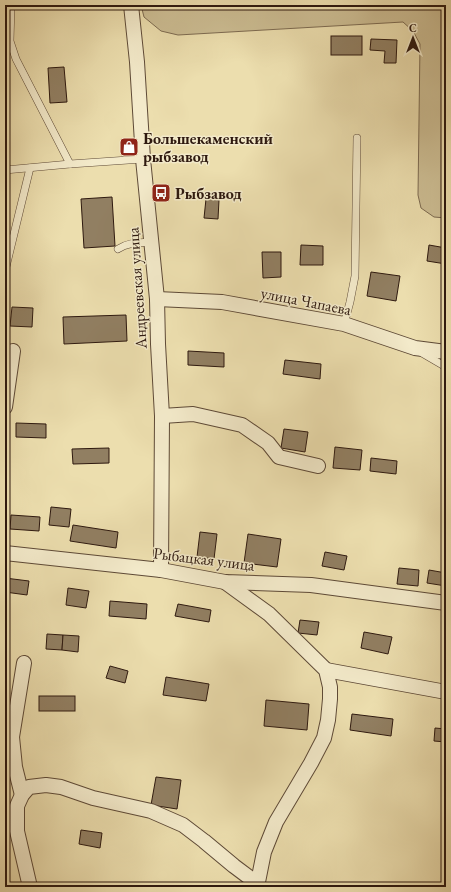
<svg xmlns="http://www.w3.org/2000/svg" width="451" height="892" font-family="'EB Garamond',serif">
<rect width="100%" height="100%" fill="#ecdeae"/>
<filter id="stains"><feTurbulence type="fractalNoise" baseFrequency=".005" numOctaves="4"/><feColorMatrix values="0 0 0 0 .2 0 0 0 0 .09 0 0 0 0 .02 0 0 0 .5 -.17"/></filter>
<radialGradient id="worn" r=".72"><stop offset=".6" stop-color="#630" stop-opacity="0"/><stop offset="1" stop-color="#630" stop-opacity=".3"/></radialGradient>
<polygon fill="#ccbd93" stroke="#7d6b51" points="141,5 446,5 446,218 434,217 421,208 418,195 420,44 413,31 403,22 178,35 161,31 144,17"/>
<g fill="#917f62" stroke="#2e190f">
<rect x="331" y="36" width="31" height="19"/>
<polygon points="371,39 397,40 396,63 384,63 385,51 370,50"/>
<polygon points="64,67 67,102 50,103 48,68"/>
<polygon points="112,197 115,246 84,248 81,199"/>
<polygon points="206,199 219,200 218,219 204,218"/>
<polygon points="301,245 323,246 323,265 300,265"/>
<polygon points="429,245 446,248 446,264 427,261"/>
<polygon points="262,252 281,252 281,277 263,278"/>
<polygon points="371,272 400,276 396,301 367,296"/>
<polygon points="12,307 33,308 32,327 10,326"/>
<polygon points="126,315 127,341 64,344 63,317"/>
<polygon points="188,351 224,353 224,367 188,365"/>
<polygon points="285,360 321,364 320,379 283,374"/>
<polygon points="16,423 46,424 46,438 16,437"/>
<polygon points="284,429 308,432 305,452 281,448"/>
<polygon points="335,447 362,450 360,470 333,468"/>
<polygon points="109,448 109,463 73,464 72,449"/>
<polygon points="371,458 397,461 396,474 370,471"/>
<polygon points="51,507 71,509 69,527 49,525"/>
<polygon points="11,515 40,517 39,531 10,529"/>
<polygon points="73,525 118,532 116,548 70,541"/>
<polygon points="200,532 217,534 214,559 197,557"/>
<polygon points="248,534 281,539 277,567 244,563"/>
<polygon points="325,552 347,556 344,570 322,566"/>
<polygon points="399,568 419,570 418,586 397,584"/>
<polygon points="429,570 446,573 446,586 427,583"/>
<polygon points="5,578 29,581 27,595 5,592"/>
<polygon points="68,588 89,591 86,608 66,605"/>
<polygon points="110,601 147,604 146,619 109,616"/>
<polygon points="178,604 211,610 209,622 175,616"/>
<polygon points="300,620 319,622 317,635 298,633"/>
<polygon points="364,632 392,637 388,654 361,648"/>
<polygon points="47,634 63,635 62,650 46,649"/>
<polygon points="63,635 79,636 78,652 62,650"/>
<polygon points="110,666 128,671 125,683 106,678"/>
<polygon points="166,677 209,684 206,701 163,695"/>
<rect x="39" y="696" width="36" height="15"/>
<polygon points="266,700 309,704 307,730 264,726"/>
<polygon points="352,714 393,719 391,736 350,730"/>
<polygon points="435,728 446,729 446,742 434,741"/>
<polygon points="156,777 181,780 177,809 151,805"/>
<polygon points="81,830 102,833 100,848 79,844"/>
</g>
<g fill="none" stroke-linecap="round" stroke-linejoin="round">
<defs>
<g id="lane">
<polyline points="11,5 10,41 16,59 70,164 143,159"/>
<polyline points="5,170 70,164"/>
<path d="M118 249C128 242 140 243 151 242"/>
<polyline points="5,271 30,168"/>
<polyline points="344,324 350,302 355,276 357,138"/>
<polyline points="422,353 446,367"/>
</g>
<g id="street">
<polyline points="131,5 137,62 143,159 157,299 158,344 162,416 161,570"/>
<polyline points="157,299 222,302 344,324 415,348 446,352"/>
<polyline points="5,407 13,351"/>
<polyline points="162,416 193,414 242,425 268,443 279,457 318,466"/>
<polyline points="5,553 161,570 225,582 311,585 446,603"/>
<polyline points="225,582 269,614 326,670 330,687 330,699 328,720 324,738 311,763 276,822 264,852 257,887"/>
<polyline points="326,670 446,692"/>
<polyline points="22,795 15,767 12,737 24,663"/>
<polyline points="30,887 17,831 17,806 22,795 29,787 46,785 61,787 93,798 151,811 183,825 204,841 234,866 258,884"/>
</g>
</defs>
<use href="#lane" stroke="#5e4a37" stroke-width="8"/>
<use href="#street" stroke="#5e4a37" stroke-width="16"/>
<use href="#lane" stroke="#f3eaca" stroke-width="7"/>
<use href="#street" stroke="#f3eaca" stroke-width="14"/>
</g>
<defs>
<symbol id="shop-square" viewBox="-11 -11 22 22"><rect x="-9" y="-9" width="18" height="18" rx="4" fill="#8f2418" stroke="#f3eaca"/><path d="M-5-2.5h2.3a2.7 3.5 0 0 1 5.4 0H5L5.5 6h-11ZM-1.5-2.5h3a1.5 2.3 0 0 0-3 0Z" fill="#fff"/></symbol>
<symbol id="bus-square" viewBox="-11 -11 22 22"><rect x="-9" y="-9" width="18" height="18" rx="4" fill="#8f2418" stroke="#f3eaca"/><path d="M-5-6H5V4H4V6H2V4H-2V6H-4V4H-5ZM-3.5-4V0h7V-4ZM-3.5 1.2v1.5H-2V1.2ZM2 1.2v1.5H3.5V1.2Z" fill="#fff"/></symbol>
</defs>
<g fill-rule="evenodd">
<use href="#shop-square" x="118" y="136" width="22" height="22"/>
<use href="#bus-square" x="150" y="182" width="22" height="22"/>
</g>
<g text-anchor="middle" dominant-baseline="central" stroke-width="3" stroke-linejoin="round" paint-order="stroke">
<g font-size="16" font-weight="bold" fill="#2e190f" stroke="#f3eaca" text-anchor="start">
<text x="143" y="138">Большекаменский<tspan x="143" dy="18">рыбзавод</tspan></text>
<text x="175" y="193">Рыбзавод</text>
</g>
<g font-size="16" fill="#2e190f" stroke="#f3eaca">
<text transform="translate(137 288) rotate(-94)">Андреевская улица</text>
<text transform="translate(306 301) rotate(11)">улица Чапаева</text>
<text transform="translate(204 559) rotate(7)">Рыбацкая улица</text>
</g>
</g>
<rect width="451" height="892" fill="none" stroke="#ecdeae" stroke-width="20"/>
<rect x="6" y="6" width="439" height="880" fill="none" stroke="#2e190f" stroke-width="2"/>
<rect x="10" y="10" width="431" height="872" fill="none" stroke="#2e190f"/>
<g transform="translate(413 38)" stroke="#f3eaca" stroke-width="3" paint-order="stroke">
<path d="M0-3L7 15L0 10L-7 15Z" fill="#2e190f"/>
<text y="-6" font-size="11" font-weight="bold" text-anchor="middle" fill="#2e190f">С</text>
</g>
<rect width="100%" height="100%" filter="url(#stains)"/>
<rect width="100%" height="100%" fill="url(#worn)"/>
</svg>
